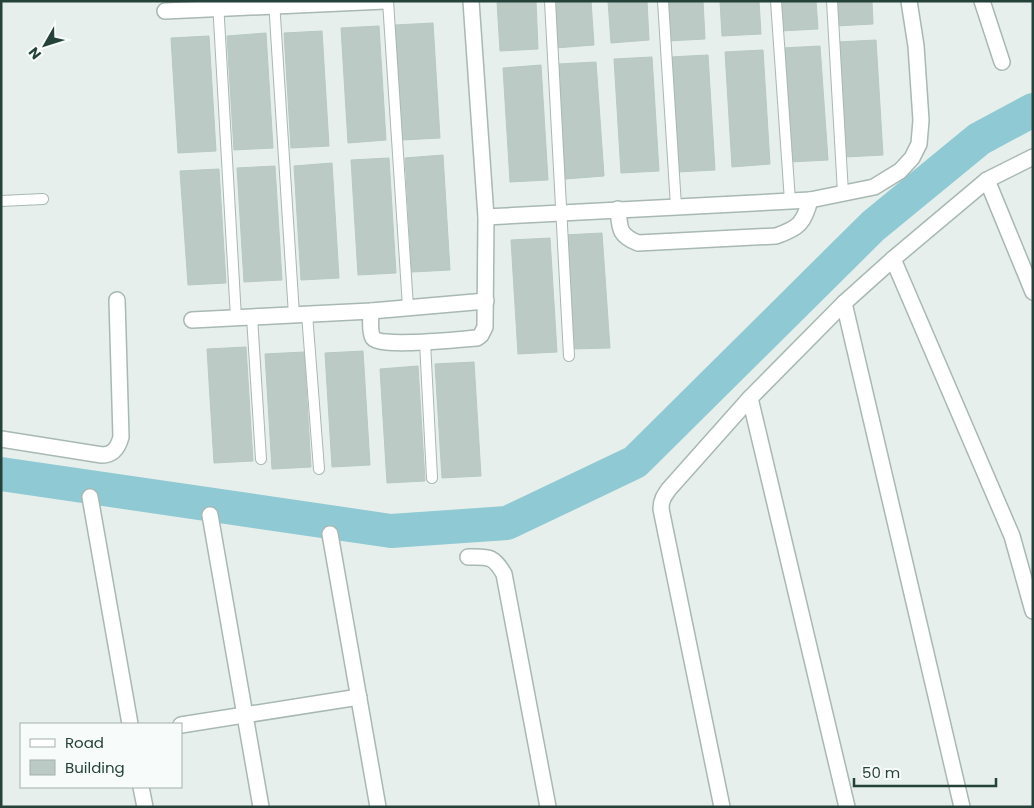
<svg xmlns="http://www.w3.org/2000/svg" width="1034" height="808" font-family="Poppins,sans-serif">
<rect width="100%" height="100%" fill="#e6efeb"/>
<g fill="none" stroke-linecap="round" stroke-linejoin="round">
<polyline stroke="#8ec9d4" stroke-width="34" points="1,474 391,531 507,523 635,462 873,226 979,139 1033,110"/>
</g>
<g fill="#bbcac4" stroke="#b8c9c2">
<polygon points="497,1 536,1 538,49 500,51"/>
<polygon points="552,1 591,1 594,45 555,48"/>
<polygon points="608,1 647,1 649,40 611,43"/>
<polygon points="664,1 703,1 705,39 667,41"/>
<polygon points="720,1 759,1 761,34 722,36"/>
<polygon points="778,1 816,1 818,29 780,31"/>
<polygon points="834,1 872,1 873,24 835,26"/>
<polygon points="433,23 440,138 402,140 395,25"/>
<polygon points="379,26 386,140 348,143 341,28"/>
<polygon points="322,31 329,146 291,148 284,33"/>
<polygon points="266,33 273,148 234,150 227,36"/>
<polygon points="209,36 216,151 178,153 171,38"/>
<polygon points="876,40 883,155 845,157 838,42"/>
<polygon points="820,46 828,160 789,162 782,48"/>
<polygon points="763,50 770,164 732,167 725,52"/>
<polygon points="708,55 715,170 677,172 670,57"/>
<polygon points="652,57 659,171 621,173 614,59"/>
<polygon points="596,62 604,176 565,179 558,64"/>
<polygon points="541,65 548,180 510,182 503,68"/>
<polygon points="443,155 450,270 412,272 405,158"/>
<polygon points="389,158 396,273 358,275 351,160"/>
<polygon points="332,163 339,278 301,280 294,166"/>
<polygon points="275,166 282,280 244,282 237,168"/>
<polygon points="219,169 226,283 188,285 180,171"/>
<polygon points="602,233 610,348 571,349 564,235"/>
<polygon points="550,238 557,352 518,354 511,240"/>
<polygon points="246,347 253,461 214,463 207,349"/>
<polygon points="363,351 370,465 332,467 325,353"/>
<polygon points="304,352 311,467 272,469 265,354"/>
<polygon points="474,362 481,476 442,478 435,364"/>
<polygon points="418,366 425,481 387,483 380,369"/>
</g>
<g fill="none" stroke-linecap="round" stroke-linejoin="round">
<defs>
<g id="lane">
<polyline points="274,1 294,315"/>
<polyline points="388,1 408,307"/>
<polyline points="550,1 569,356"/>
<polyline points="663,1 676,206"/>
<polyline points="776,1 790,201"/>
<polyline points="832,1 843,193"/>
<polyline points="218,2 236,318"/>
<polyline points="1,201 43,199"/>
<polyline points="307,314 319,469"/>
<polyline points="252,317 261,459"/>
<polyline points="425,342 432,478"/>
</g>
<g id="street">
<polyline points="982,1 1002,62"/>
<polyline points="165,11 385,1"/>
<polyline points="987,180 1033,292"/>
<path d="M618 209C620 228 618 235 638 243L776 236C799 228 804 223 810 200"/>
<polyline points="486,217 810,200 874,187 900,171 912,158 919,144 921,120 916,46 909,1"/>
<polyline points="893,259 1012,536 1033,611"/>
<polyline points="844,303 962,807"/>
<path d="M371 311C371 318 369 331 373 338 380 348 462 339 477 338L481 335 485 327 486 217 471 1"/>
<polyline points="192,320 371,311 486,301"/>
<polyline points="750,398 847,807"/>
<path d="M1 439 102 455C113 455 118 448 121 437L117 300"/>
<polyline points="90,497 130,724"/>
<polyline points="210,515 261,807"/>
<polyline points="330,534 378,807"/>
<path d="M468 557C488 557 493 555 504 574L548 807"/>
<polyline points="181,725 359,697"/>
<polyline points="141,787 145,807"/>
<path d="M722 807 661 509C661 500 664 496 669 489L750 398 844 303 893 259 987 180 1033 157"/>
</g>
</defs>
<use href="#lane" stroke="#a8b8b2" stroke-width="12"/>
<use href="#street" stroke="#a8b8b2" stroke-width="18"/>
<use href="#lane" stroke="#fff" stroke-width="10"/>
<use href="#street" stroke="#fff" stroke-width="15"/>
</g>
<rect width="1034" height="808" fill="none" stroke="#24423a" stroke-width="5"/>
<rect x="20" y="723" width="162" height="65" fill="#f7fbf9" stroke="#a3b1ad"/>
<rect x="30" y="739" width="25" height="8" fill="#ffffff" stroke="#a3b1ad"/>
<text x="65" y="748" font-size="15" fill="#24423a">Road</text>
<rect x="30" y="760" width="25" height="15" fill="#bbcac4" stroke="#a3b1ad"/>
<text x="65" y="773" font-size="15" fill="#24423a">Building</text>
<g transform="translate(45 45) rotate(231)" stroke="#f7fbf9" stroke-width="4" paint-order="stroke">
<path d="M0-4L9 19L0 12L-9 19Z" fill="#24423a"/>
<text y="-8" font-size="14" font-weight="bold" text-anchor="middle" fill="#24423a">N</text>
</g>
<path d="M854 778v8h142v-8" fill="none" stroke="#24423a" stroke-width="2.5"/>
<text x="862" y="778" font-size="15" fill="#24423a" stroke="#f7fbf9" stroke-width="4" paint-order="stroke">50 m</text>
</svg>
